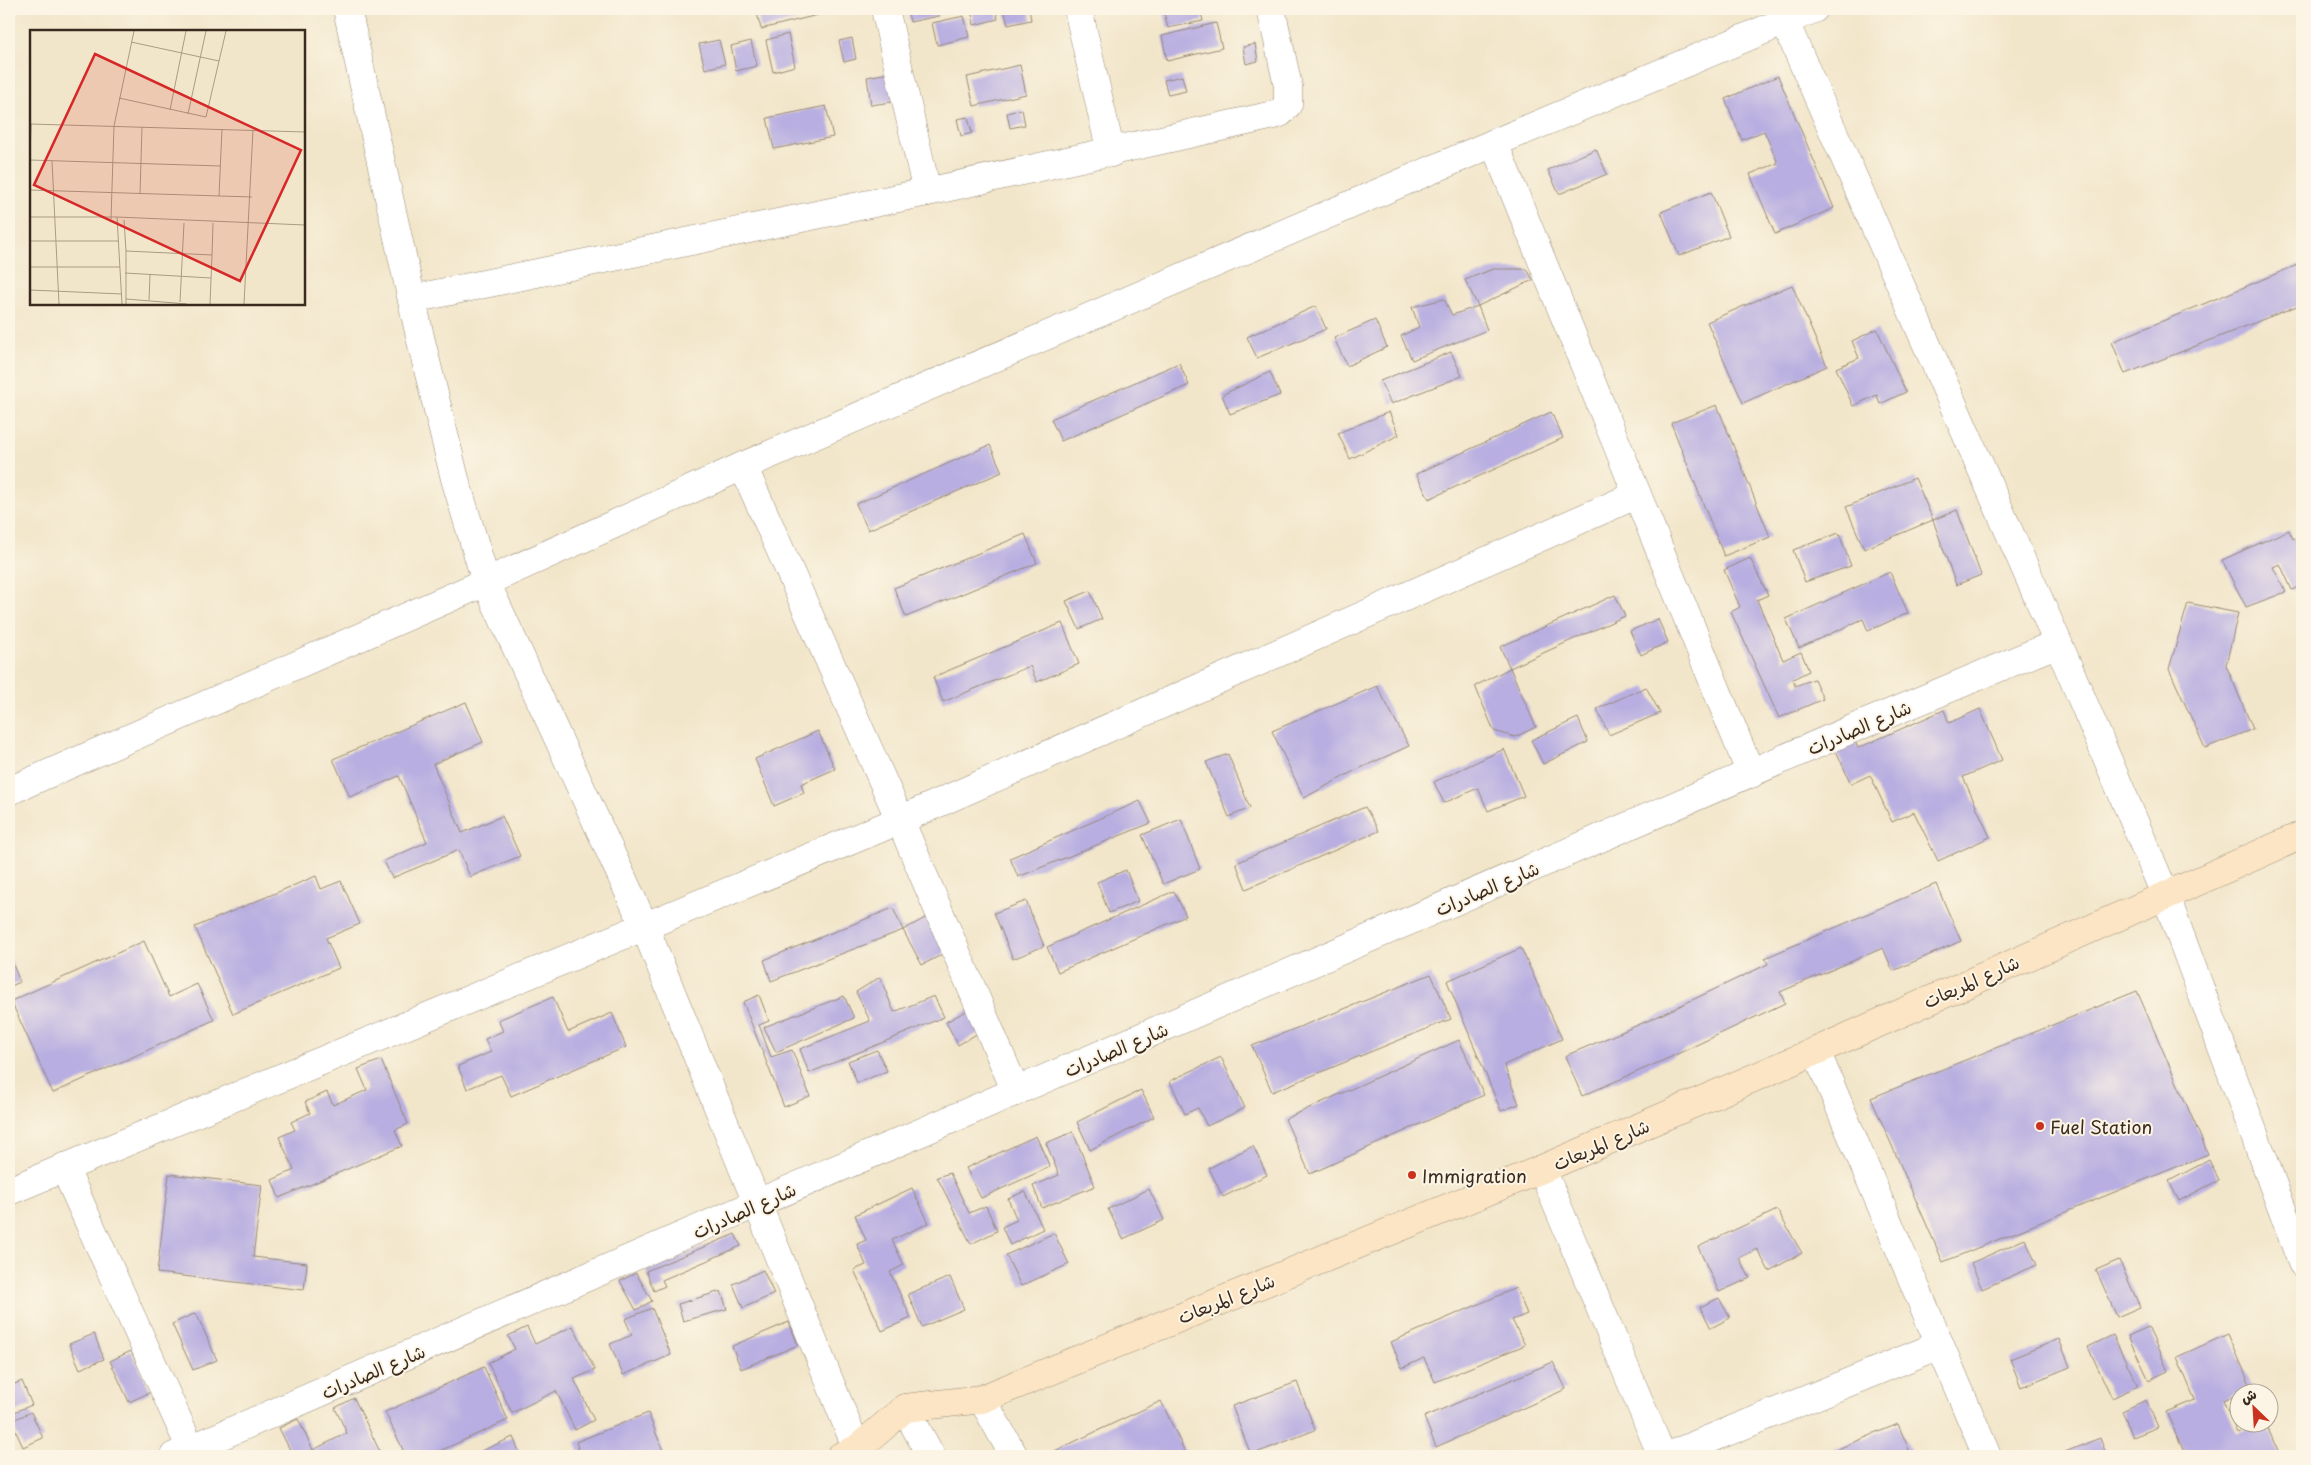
<svg xmlns="http://www.w3.org/2000/svg" width="2311" height="1465" font-family="'Playpen Sans','Playpen Sans Arabic',sans-serif">
<rect width="100%" height="100%" fill="#fcf5e5"/>
<filter id="ink" filterUnits="userSpaceOnUse"><feTurbulence type="fractalNoise" baseFrequency=".02" numOctaves="2"/><feDisplacementMap in="SourceGraphic" scale="10" xChannelSelector="R" yChannelSelector="G"/><feConvolveMatrix kernelMatrix="1 2 1 2 8 2 1 2 1" color-interpolation-filters="sRGB"/></filter>
<filter id="wash" filterUnits="userSpaceOnUse"><feTurbulence type="fractalNoise" baseFrequency=".0096" numOctaves="4" result="noise"/><feDisplacementMap in="SourceGraphic" scale="20" xChannelSelector="R" yChannelSelector="G"/><feGaussianBlur stdDeviation="1.12" result="paint"/><feColorMatrix in="noise" values="0 0 0 0 0 0 0 0 0 0 0 0 0 0 0 0 0 1.4 0 .05"/><feComposite in="paint" operator="in"/></filter>
<g filter="url(#wash)">
<rect width="100%" height="100%" fill="#f2e6ca"/>
<g id="blocks">
<g fill="#b8aee1">
<polygon points="756,9 842,9 761,29"/>
<polygon points="907,9 937,9 939,16 910,22"/>
<polygon points="971,9 996,9 998,19 974,25"/>
<polygon points="1004,9 1029,9 1031,20 1008,25"/>
<polygon points="1163,9 1200,9 1203,21 1168,28"/>
<polygon points="964,16 969,37 937,45 932,23"/>
<polygon points="1216,23 1222,48 1167,61 1162,36"/>
<polygon points="788,34 795,66 773,72 766,40"/>
<polygon points="852,38 856,59 844,62 839,41"/>
<polygon points="719,40 725,64 705,69 699,44"/>
<polygon points="751,41 757,66 736,71 731,46"/>
<polygon points="1255,44 1258,61 1246,64 1243,47"/>
<polygon points="1020,65 1026,94 974,106 967,77"/>
<polygon points="894,72 899,101 871,105 867,77"/>
<polygon points="1182,76 1186,91 1168,95 1164,80"/>
<polygon points="1778,76 1834,208 1775,234 1750,174 1778,163 1764,131 1742,140 1725,99"/>
<polygon points="826,106 833,137 774,149 767,118"/>
<polygon points="1022,109 1025,125 1010,128 1007,113"/>
<polygon points="968,117 972,133 961,136 957,119"/>
<polygon points="1596,149 1607,174 1559,194 1548,170"/>
<polygon points="1711,192 1729,236 1679,256 1661,212"/>
<polygon points="2302,263 2302,304 2125,374 2112,342"/>
<polygon points="1493,269 1527,269 1533,280 1478,306 1465,280"/>
<polygon points="1792,285 1827,366 1743,403 1707,322"/>
<polygon points="1444,299 1452,315 1478,306 1487,330 1412,360 1401,336 1419,327 1412,307"/>
<polygon points="1316,306 1326,329 1257,358 1247,337"/>
<polygon points="1375,320 1387,347 1347,366 1334,338"/>
<polygon points="1877,329 1906,392 1880,404 1877,395 1853,406 1836,368 1859,358 1852,341"/>
<polygon points="1451,352 1462,376 1391,404 1380,381"/>
<polygon points="1179,363 1189,385 1061,441 1051,419"/>
<polygon points="1270,372 1280,395 1230,414 1222,395"/>
<polygon points="1717,405 1770,537 1724,556 1671,423"/>
<polygon points="1389,412 1399,435 1350,459 1338,433"/>
<polygon points="1551,412 1563,438 1429,499 1416,474"/>
<polygon points="990,445 1002,472 868,530 856,504"/>
<polygon points="1915,478 1933,520 1957,510 1981,575 1956,585 1933,520 1864,549 1846,507"/>
<polygon points="2289,530 2293,539 2302,534 2302,585 2292,590 2280,564 2273,567 2286,592 2246,607 2222,560"/>
<polygon points="1839,533 1851,566 1805,582 1793,550"/>
<polygon points="1025,534 1037,563 906,617 894,588"/>
<polygon points="1750,558 1768,595 1757,600 1783,660 1801,652 1809,671 1793,679 1795,686 1814,679 1823,699 1779,718 1731,612 1740,607 1724,570"/>
<polygon points="1890,572 1908,613 1868,631 1863,619 1799,648 1786,619"/>
<polygon points="1090,591 1102,619 1079,629 1066,601"/>
<polygon points="1615,595 1625,616 1510,668 1500,647"/>
<polygon points="2188,603 2238,613 2226,665 2253,729 2205,748 2169,669"/>
<polygon points="1658,619 1668,642 1641,655 1630,631"/>
<polygon points="1062,623 1079,664 1037,682 1030,666 943,702 933,677"/>
<polygon points="1510,668 1536,727 1515,737 1494,731 1475,686"/>
<polygon points="1377,686 1409,746 1354,771 1304,798 1272,731"/>
<polygon points="1646,687 1660,713 1609,735 1597,709"/>
<polygon points="466,702 483,742 433,764 462,833 502,816 520,856 470,877 459,850 392,878 384,861 427,842 399,776 350,797 333,759"/>
<polygon points="1980,709 2002,760 1963,777 1990,837 1938,861 1914,812 1892,822 1870,775 1851,784 1834,746 1853,737 1858,748 1944,710 1949,723"/>
<polygon points="1578,718 1588,742 1543,764 1531,740"/>
<polygon points="818,731 835,769 801,784 804,793 774,806 755,759"/>
<polygon points="1504,749 1524,796 1488,811 1478,788 1444,803 1434,782"/>
<polygon points="1228,754 1250,808 1229,817 1206,762"/>
<polygon points="1140,801 1151,823 1018,877 1010,858"/>
<polygon points="1365,807 1379,831 1246,889 1236,863"/>
<polygon points="1181,819 1200,869 1163,884 1142,835"/>
<polygon points="1126,870 1138,901 1109,913 1097,882"/>
<polygon points="316,876 321,889 341,881 360,924 326,938 339,968 233,1014 195,927"/>
<polygon points="1936,884 1961,941 1893,971 1883,948 1780,992 1785,1003 1671,1057 1582,1096 1565,1056 1652,1019 1768,964 1765,958"/>
<polygon points="1174,891 1186,916 1058,972 1047,947"/>
<polygon points="1026,901 1044,946 1013,959 994,913"/>
<polygon points="893,908 903,930 771,981 764,960"/>
<polygon points="927,917 947,952 922,965 903,930"/>
<polygon points="144,941 169,997 197,984 214,1020 53,1093 11,1001"/>
<polygon points="1521,948 1562,1039 1504,1065 1519,1104 1501,1111 1447,981"/>
<polygon points="9,955 20,982 9,987"/>
<polygon points="1431,974 1451,1019 1272,1092 1252,1046"/>
<polygon points="880,977 894,1012 934,996 944,1017 809,1073 800,1049 870,1021 856,992"/>
<polygon points="2137,991 2208,1154 1943,1262 1871,1098"/>
<polygon points="759,995 769,1021 759,1025 771,1057 792,1050 810,1096 784,1107 743,1002"/>
<polygon points="844,996 854,1018 776,1052 764,1027"/>
<polygon points="553,997 568,1032 612,1013 626,1047 511,1096 501,1075 467,1089 458,1066 491,1052 485,1039 503,1031 498,1020"/>
<polygon points="968,1010 980,1032 958,1045 946,1022"/>
<polygon points="1459,1040 1484,1095 1310,1174 1285,1119"/>
<polygon points="877,1050 887,1071 857,1083 848,1061"/>
<polygon points="1221,1057 1245,1108 1207,1126 1198,1108 1185,1114 1170,1081"/>
<polygon points="381,1060 408,1124 395,1130 402,1146 279,1198 272,1180 294,1170 279,1137 295,1130 291,1122 310,1113 305,1102 327,1092 333,1105 367,1090 358,1069"/>
<polygon points="1141,1090 1154,1117 1090,1150 1077,1122"/>
<polygon points="1073,1132 1095,1186 1042,1208 1033,1186 1059,1175 1046,1143"/>
<polygon points="1036,1136 1050,1167 981,1198 966,1168"/>
<polygon points="1253,1146 1267,1175 1223,1197 1209,1168"/>
<polygon points="2209,1160 2219,1180 2179,1201 2169,1181"/>
<polygon points="950,1173 969,1213 986,1206 997,1231 971,1244 937,1177"/>
<polygon points="169,1174 262,1185 253,1257 307,1263 304,1290 157,1273"/>
<polygon points="912,1188 929,1223 892,1240 904,1265 890,1272 911,1318 882,1331 854,1270 866,1265 857,1244 866,1240 855,1215"/>
<polygon points="1149,1189 1164,1220 1123,1239 1108,1209"/>
<polygon points="1025,1191 1043,1229 1010,1245 1002,1227 1017,1220 1008,1199"/>
<polygon points="1777,1210 1802,1253 1769,1271 1757,1249 1739,1258 1750,1278 1719,1292 1698,1247"/>
<polygon points="1054,1233 1069,1264 1021,1286 1006,1255"/>
<polygon points="735,1234 741,1246 662,1280 665,1286 654,1291 646,1271"/>
<polygon points="2025,1239 2037,1265 1982,1289 1971,1263"/>
<polygon points="2119,1260 2140,1307 2117,1317 2096,1270"/>
<polygon points="763,1270 774,1294 743,1308 733,1284"/>
<polygon points="636,1273 652,1301 636,1310 620,1281"/>
<polygon points="950,1277 964,1309 922,1327 908,1294"/>
<polygon points="1516,1288 1527,1314 1512,1320 1525,1345 1435,1382 1424,1358 1402,1368 1391,1342"/>
<polygon points="721,1291 727,1309 683,1321 678,1304"/>
<polygon points="1719,1298 1730,1318 1711,1328 1700,1307"/>
<polygon points="652,1308 671,1355 623,1375 610,1344 632,1335 625,1319"/>
<polygon points="196,1313 217,1360 193,1370 172,1324"/>
<polygon points="789,1322 798,1345 741,1369 732,1346"/>
<polygon points="573,1326 595,1370 574,1379 594,1420 575,1430 556,1391 512,1413 488,1363 515,1349 508,1336 527,1327 535,1344"/>
<polygon points="2148,1327 2168,1371 2149,1380 2128,1336"/>
<polygon points="94,1334 104,1359 80,1369 69,1344"/>
<polygon points="2228,1334 2252,1389 2238,1392 2238,1394 2223,1401 2237,1433 2265,1422 2280,1456 2219,1456 2218,1454 2212,1456 2186,1456 2166,1412 2195,1400 2177,1357"/>
<polygon points="2113,1335 2138,1386 2112,1398 2088,1347"/>
<polygon points="2059,1339 2070,1367 2021,1387 2010,1359"/>
<polygon points="131,1351 151,1392 129,1402 110,1361"/>
<polygon points="1553,1362 1566,1389 1436,1447 1424,1417"/>
<polygon points="484,1367 508,1420 429,1456 406,1456 385,1412"/>
<polygon points="22,1381 32,1405 9,1414 9,1386"/>
<polygon points="1297,1382 1315,1430 1251,1455 1232,1406"/>
<polygon points="354,1398 382,1456 282,1456 291,1452 279,1428 298,1419 313,1450 347,1433 335,1408"/>
<polygon points="2146,1400 2158,1427 2133,1437 2122,1411"/>
<polygon points="1161,1401 1186,1454 1182,1456 1044,1456"/>
<polygon points="31,1412 43,1438 23,1447 11,1421"/>
<polygon points="648,1413 665,1456 581,1456 576,1442"/>
<polygon points="1898,1424 1910,1452 1900,1456 1821,1456"/>
<polygon points="513,1437 521,1456 470,1456"/>
<polygon points="2100,1438 2107,1456 2055,1456"/>
</g>
</g>
</g>
<g filter="url(#ink)">
<use href="#blocks" fill-opacity="0" stroke="#968874" stroke-width="1"/>
<g fill="none" stroke-linecap="round" stroke-linejoin="round">
<defs>
<g id="street">
<polyline points="347,9 421,341 455,479 486,582 644,925 857,1449"/>
<polyline points="885,9 927,192"/>
<polyline points="1078,9 1111,153"/>
<polyline points="1785,22 2058,643 2165,894 2302,1263"/>
<polyline points="1494,143 1751,774"/>
<polyline points="412,299 927,192 1274,115 1280,113 1288,104 1288,86 1271,9"/>
<polyline points="743,466 900,820 1016,1092"/>
<polyline points="9,791 486,582 743,466 1494,143 1814,9"/>
<polyline points="1816,1051 1940,1345"/>
<polyline points="64,1167 194,1456"/>
<polyline points="1542,1169 1662,1456"/>
<polyline points="9,1191 900,820 1636,495"/>
<polyline points="982,1399 1014,1456"/>
<polyline points="905,1408 931,1456"/>
<polyline points="174,1456 1852,729 2058,643"/>
<polyline points="1668,1456 1940,1345 1987,1456"/>
</g>
<polyline id="secondary" points="841,1456 857,1449 905,1408 982,1399 1542,1169 1816,1051 2302,835"/>
</defs>
<use href="#street" stroke="#968874" stroke-width="29"/>
<use href="#secondary" stroke="#968874" stroke-width="29"/>
<use href="#street" stroke="#fff" stroke-width="28"/>
<use href="#secondary" stroke="#fce5c4" stroke-width="28"/>
</g>
</g>
<g fill="#c8321e" stroke="#fcf5e5" stroke-width="2">
<circle cx="2040" cy="1126" r="5"/>
<circle cx="1412" cy="1175" r="5"/>
</g>
<g text-anchor="middle" dominant-baseline="central" stroke-width="4" stroke-linejoin="round" paint-order="stroke">
<g font-size="18" fill="#3b2a1e" stroke="#fcf5e5">
<text transform="translate(1859 727) rotate(-23)">شارع الصادرات</text>
<text transform="translate(1487 888) rotate(-23)">شارع الصادرات</text>
<text transform="translate(1971 981) rotate(-24)">شارع المربعات</text>
<text transform="translate(1116 1049) rotate(-23)">شارع الصادرات</text>
<text transform="translate(1601 1144) rotate(-23)">شارع المربعات</text>
<text transform="translate(744 1210) rotate(-24)">شارع الصادرات</text>
<text transform="translate(1226 1298) rotate(-22)">شارع المربعات</text>
<text transform="translate(373 1371) rotate(-23)">شارع الصادرات</text>
</g>
<g font-size="18" fill="#3b2a1e" stroke="#fcf5e5" text-anchor="start">
<text x="2050" y="1126">Fuel Station</text>
<text x="1422" y="1175">Immigration</text>
</g>
</g>
<g transform="translate(30 30)">
<rect width="275" height="275" fill="#f2e6ca"/>
<path fill="none" stroke="#a99b85" stroke-width="1" d="M101 12 189 31M89 68 176 87 196 1M140 80 156 1M158 84 176 1M0 94 275 102M1 94 0 130 190 136M22 131 29 274M0 160 222 167M110 164 112 97M189 166 192 99M0 187H87L275 195M87 187 92 274M81 189 84 96 104 1M94 190 96 221M0 211H89M182 225 183 193M0 237H90M95 243 181 248M0 260 92 264M96 269 157 274M119 270 120 245M150 272 154 193M96 274V221L182 225 180 274M214 274 223 100"/>
<path fill="#d62828" fill-opacity="0.15" stroke="#d62828" stroke-width="2.5" d="M65 24 271 120 210 251 4 155Z"/>
<rect width="275" height="275" fill="none" stroke="#3b2a1e" stroke-width="2.5"/>
</g>
<rect width="2311" height="1465" fill="none" stroke="#fcf5e5" stroke-width="30"/>
<g transform="translate(2254 1408) rotate(335)"><circle r="24" fill="#fcf5e5" stroke="#afa495"/>
<path d="M0-4L9 19L0 12L-9 19Z" fill="#c8321e"/>
<text y="-8" font-size="14" font-weight="bold" text-anchor="middle" fill="#3b2a1e">ش</text>
</g>
</svg>
